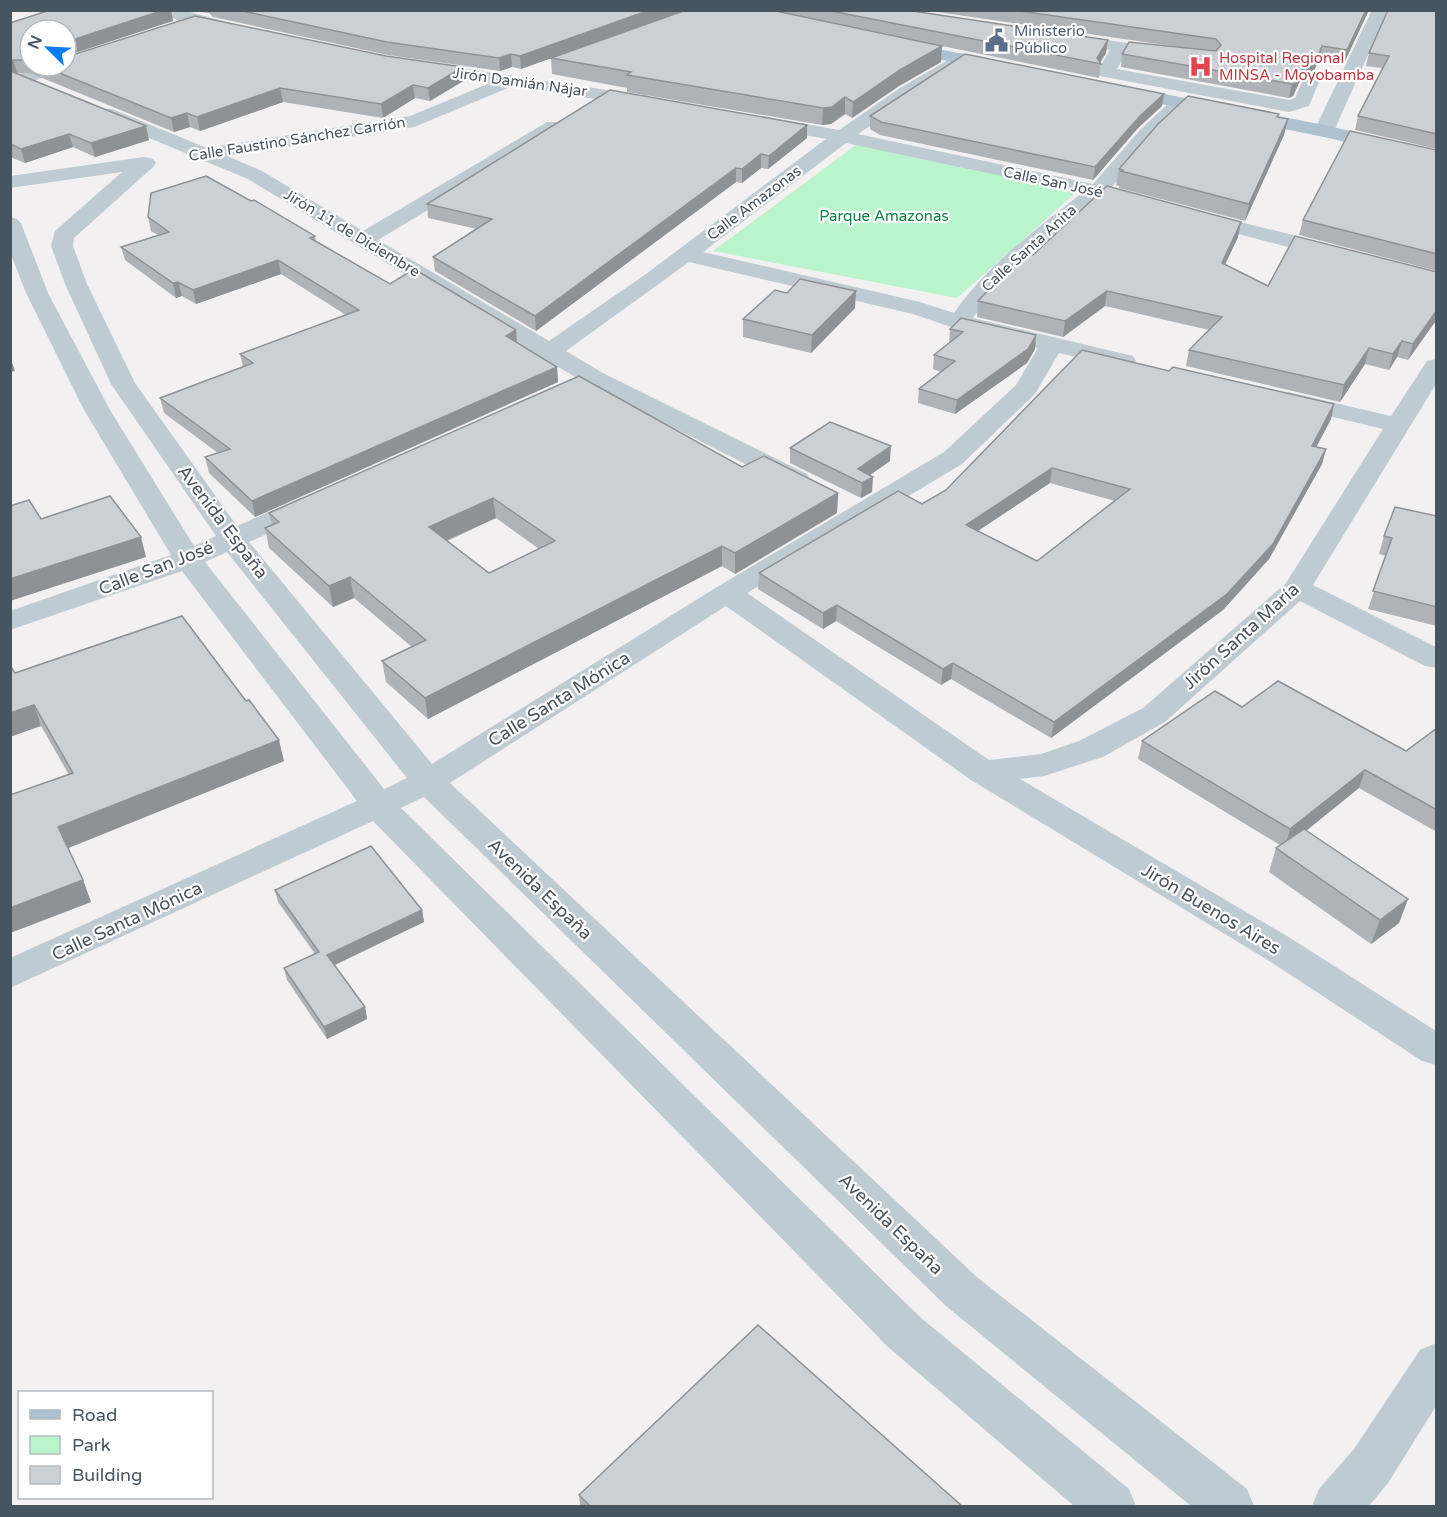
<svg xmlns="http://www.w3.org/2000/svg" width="1447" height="1517" font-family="'Varela Round',sans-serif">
<rect width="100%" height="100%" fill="#f2f0f0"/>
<polygon fill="#baf4cd" points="860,142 1081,188 957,298 713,251"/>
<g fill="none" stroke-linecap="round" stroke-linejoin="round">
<g fill="#bfcbd3" fill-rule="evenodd">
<polygon points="158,10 183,10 237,25 239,29 231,34 190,25 160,13"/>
<polygon points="1372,10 1388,10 1334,131 1331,135 1317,135 1314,131"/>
<polygon points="1063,33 1127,43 1130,47 1117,69 1289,100 1295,98 1306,73 1318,73 1321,77 1309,106 1289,112 1100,76 1097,72 1110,50 1057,42 1055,38 1057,34"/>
<path d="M960 53 966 54 969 58 966 62 858 134 1093 184 1140 130 1173 99H1187L1189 103 1154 138 1111 188 1151 199 1154 203 1151 207 1144 209 1101 198C1056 235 1006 269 973 318L1133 356 1136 361 1133 366 1124 368 1059 353 1035 394 962 464 747 593 989 760 1041 754 1079 741 1143 708 1286 583 1383 429 1279 404 1276 399 1279 394 1288 392 1391 416 1427 361 1436 359V384L1313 585 1436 647V668L1425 666 1300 601 1165 722 1103 757 1044 776 1020 779 1292 939 1436 1031V1065L1422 1061 1266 959 971 780 726 606 450 783 978 1278 1247 1489 1254 1506H1191L946 1306 424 797 401 808 920 1317 1129 1489 1136 1506H1074L888 1347 373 821 10 988V958L357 801 182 571 10 630V611L171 555 84 410 26 293 10 252V217L17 219 21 223 48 293 110 410 194 546 216 536 111 384 65 284 51 246 55 231 122 172 10 188V176L144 157 153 159 156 163 153 167 74 238 73 246 87 284 135 383 237 526 300 498 310 496 320 498 324 504 320 510 249 542 432 764 717 587 944 452 1016 385 1038 348 951 327 913 314 689 262 566 351 603 373 807 474 811 480 807 486 798 488 789 486 585 383 248 179 98 117 96 113 98 109H112L207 148 410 116 490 83 414 71 411 67 414 63 420 62 653 97 656 101 653 105 647 107 513 86 414 127 227 156 262 171 363 231 547 122H561L563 126 561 130 378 240 549 341 646 274 826 139 756 126 754 122 756 118 763 116 839 130 900 88ZM846 143 1082 193C1035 230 988 264 954 313L920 302 703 252ZM227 552 407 778 384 789 205 562Z"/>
<polygon points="66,62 70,66 67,70 10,88 10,77 44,66 66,66"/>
<polygon points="1197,211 1344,248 1347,253 1344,258 1336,260 1190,221 1187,217 1190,213"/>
<polygon points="1436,1343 1436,1406 1388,1483 1369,1506 1312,1506 1319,1489 1354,1449 1420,1350"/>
</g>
<g fill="#adc1d1" fill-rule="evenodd">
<polygon points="898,41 1003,62 1009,63 1012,67 1009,71 1003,72 892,50 889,46 892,42"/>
<polygon points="1118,85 1324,125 1436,151 1436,163 1324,137 1112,94 1109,90 1112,86"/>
</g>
</g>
<g fill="#afb3b7" fill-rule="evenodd">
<polygon points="30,10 171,10 173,21 30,30 30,66 66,66 386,56 463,67 465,80 430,101 415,98 383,118 283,102 200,131 190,127 174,132 30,73 16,73 149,140 95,157 73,147 25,163 10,157 10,23 42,13"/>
<polygon points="186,10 906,10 1108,40 1106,53 1100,63 1101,64 1099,78 942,46 941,62 899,86 852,118 845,114 831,124 822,125 627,92 627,88 552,74 551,58 521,69 512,67 500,71 388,55 213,17 209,13"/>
<polygon points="923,10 1369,10 1344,63 1319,59 1314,71 1304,72 1293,96 1289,98 1121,67 1122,54 1193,49"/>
<polygon points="1437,10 1437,149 1355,130 1358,116 1382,68 1366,66 1369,53"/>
<polygon points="1162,106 1138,128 1093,180 880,135 870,129 870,116"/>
<polygon points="1279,114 1278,117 1288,119 1284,135 1245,221 1119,188 1119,186 1116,185 1119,169"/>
<polygon points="807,125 807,138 768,169 761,168 742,183 736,182 536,331 435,271 433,257 477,229 428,218 427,204"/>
<polygon points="1437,150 1437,271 1299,235 1303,220"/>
<polygon points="251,201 315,236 316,241 390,284 517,343 557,367 558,382 255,517 209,473 205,457 218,453 164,413 160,398 243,367 240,354 346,315 281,274 196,304 182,296 176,298 125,260 121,247 158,235 151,231 148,217"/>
<polygon points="1238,237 1225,265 1268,286 1437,272 1437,319 1408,360 1397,357 1389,370 1365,364 1340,402 1186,366 1189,350 1209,330 1105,306 1063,337 977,317 978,301 1033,255"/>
<polygon points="787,293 855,308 811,353 743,337 743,319"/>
<polygon points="950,329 1036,335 1035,349 1027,363 955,414 918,403 919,389 941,372 933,369 934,355 949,343"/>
<path d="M1169 371 1334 404 1331 419 1316 447 1326 449 1322 464 1269 559 1223 610 1051 738 951 679 941 685 836 621 823 629 758 589 759 573 922 504ZM1050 483 1115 501 1037 561 978 531Z"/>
<polygon points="790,448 890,461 870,475 872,492 861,498 790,463"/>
<path d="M742 467 838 493 837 513 735 574 722 566 428 719 386 682 382 661 412 647 354 598 333 607 269 548 265 528 272 525 269 513ZM496 518 539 549 489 573 447 541Z"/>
<polygon points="1437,516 1437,626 1368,609 1386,556 1379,554 1384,536"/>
<polygon points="15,673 284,761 68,848 83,880 91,902 10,933 10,795 69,775 41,726"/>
<polygon points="1242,707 1406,751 1437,728 1437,832 1359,788 1306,830 1408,899 1399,923 1371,944 1269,872 1276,848 1280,845 1138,759 1142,741"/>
<polygon points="275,890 422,910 424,922 335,965 365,1007 367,1019 327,1039 287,980 284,968 315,954 278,902"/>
<polygon points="579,1495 962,1506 580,1506"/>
</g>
<g fill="#8e9295">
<polygon points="164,10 171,10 173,21 66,56 66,42"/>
<polygon points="650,10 685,10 521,69 520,56"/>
<polygon points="1366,10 1369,10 1344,63 1347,50"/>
<polygon points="1108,40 1106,53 1099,64 1097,58"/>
<polygon points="942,46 941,62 899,86 852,118 853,102 900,70"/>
<polygon points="1322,46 1319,59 1314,71 1304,72 1293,96 1289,98 1292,84 1307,59"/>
<polygon points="511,54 512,67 500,71 499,58"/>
<polygon points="13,60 17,73 12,79 10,74 10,63"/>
<polygon points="463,67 465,80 430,101 428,88"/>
<polygon points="413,85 415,98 383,118 381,104"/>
<polygon points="280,88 283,102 200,131 197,117"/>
<polygon points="1164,94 1162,106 1138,128 1093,180 1095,167 1140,116"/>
<polygon points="845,97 845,114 831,124 822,125 823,108"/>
<polygon points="187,113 190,127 174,132 171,118"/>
<polygon points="1288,119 1284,135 1245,221 1249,204"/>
<polygon points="807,125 807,138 768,169 769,156"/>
<polygon points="146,126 149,140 95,157 91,143"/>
<polygon points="69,134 73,147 25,163 21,149"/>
<polygon points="761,154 761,168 742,183 742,169"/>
<polygon points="736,168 736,182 536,331 535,316"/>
<polygon points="1241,222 1238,237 1218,279 1222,263"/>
<polygon points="278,260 281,274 196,304 193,290"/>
<polygon points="178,282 182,296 176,298 173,283"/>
<polygon points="856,291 855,308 811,353 812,335"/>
<polygon points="1107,291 1105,306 1063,337 1065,321"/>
<polygon points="1437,310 1437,319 1408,360 1413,344"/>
<polygon points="516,330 517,344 506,336"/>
<polygon points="1036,335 1035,349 1027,363 955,414 957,400"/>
<polygon points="1402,341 1397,357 1389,370 1393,354"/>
<polygon points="1369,348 1365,364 1340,402 1344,385"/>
<polygon points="10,357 15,371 10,372"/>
<polygon points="557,367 558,382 255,517 252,501"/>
<polygon points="1334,404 1331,419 1309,461 1312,446"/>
<polygon points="891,446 890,461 860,482 858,469"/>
<polygon points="1326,449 1322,464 1269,559 1223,610 1051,738 1054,722"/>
<polygon points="1052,468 1050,483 964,540 966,525"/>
<polygon points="873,477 872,492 861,498 862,483"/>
<polygon points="838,493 837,513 735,574 735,553"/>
<polygon points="493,498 496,518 432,547 429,527"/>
<polygon points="141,537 146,557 10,601 10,579"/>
<polygon points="722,546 722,566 428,719 425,698"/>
<polygon points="350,577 354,598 333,607 329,586"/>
<polygon points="837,605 836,621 823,629 823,613"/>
<polygon points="953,663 951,679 941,685 943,669"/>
<polygon points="34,705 41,726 10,737 10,713"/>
<polygon points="279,740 284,761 66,849 58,827"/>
<polygon points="1365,770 1359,788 1285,848 1290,829"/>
<polygon points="83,880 91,902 10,933 10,908"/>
<polygon points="1408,899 1399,923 1371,944 1380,920"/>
<polygon points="422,910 424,922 330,967 327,955"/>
<polygon points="365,1007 367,1019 327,1039 324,1027"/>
</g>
<g fill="#cbd0d5" stroke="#8e9295" stroke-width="1.5" fill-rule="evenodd">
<polygon points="50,10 164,10 66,42 66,30 30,30 30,61 26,60 13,60 10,63 10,23"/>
<polygon points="238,10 650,10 520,56 511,54 499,58 387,42"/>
<polygon points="686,10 771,10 942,46 900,70 853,102 845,97 832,107 823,108 627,75 631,72 551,58"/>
<polygon points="826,10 906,10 1108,40 1097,58 1101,64"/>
<polygon points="1012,10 1366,10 1347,50 1322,46 1317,58 1307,59 1296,83 1292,84 1122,54 1129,42 1216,51 1221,45 1216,39"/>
<polygon points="1388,10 1437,10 1437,134 1358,116 1389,56 1369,53"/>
<polygon points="195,16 386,56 463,67 428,88 413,85 381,104 280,88 197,117 187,113 171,118 42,66 66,66 66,57"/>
<polygon points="965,54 1164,94 1140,116 1095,167 881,122 870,116"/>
<polygon points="10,69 13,72 146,126 91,143 69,134 21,149 10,144"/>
<polygon points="610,90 807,125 769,156 761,154 742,169 736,168 535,316 433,257 492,219 427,204"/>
<polygon points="1188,96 1279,114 1277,117 1288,119 1249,204 1121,171 1123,170 1119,169 1158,124"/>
<polygon points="1350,131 1437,150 1437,254 1303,220"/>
<polygon points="206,176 251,201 254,200 315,236 310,238 390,284 414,269 516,330 506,336 557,367 252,501 205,457 230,449 160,398 253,363 240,354 359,310 278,260 193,290 178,282 173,283 121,247 169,232 148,217 151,193"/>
<polygon points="1107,186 1241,222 1222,263 1268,286 1295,236 1437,272 1437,310 1413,344 1402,341 1393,354 1369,348 1344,385 1189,350 1222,317 1107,291 1065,321 978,301 1023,253 1033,255"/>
<polygon points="800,279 856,291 812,335 743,319 775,290 787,293"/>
<polygon points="961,318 1036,335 1028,349 957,400 919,389 955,361 934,355 963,332 950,329"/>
<path d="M1082 350 1169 371 1173 367 1334 404 1312 446 1326 449 1273 544 1227 594 1054 722 953 663 943 669 837 605 823 613 759 573 898 491 922 504 946 490ZM1052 468 1130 489 1037 561 966 525Z"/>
<path d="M579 376 742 467 764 456 838 493 735 553 722 546 425 698 382 661 426 640 350 577 329 586 265 528 279 522 269 513ZM493 498 555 541 489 573 429 527Z"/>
<polygon points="830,422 891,446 858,469 873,477 862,483 790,448"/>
<polygon points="110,496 141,537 10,579 10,506 29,500 41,519"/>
<polygon points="1395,507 1437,516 1437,607 1373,591 1392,538 1384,536"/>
<polygon points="182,616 246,701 249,700 279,740 58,827 83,880 10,908 10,795 73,773 34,705 10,713 10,665 15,673"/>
<polygon points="1278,681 1406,751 1437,728 1437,810 1365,770 1290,829 1142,741 1215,691 1242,707"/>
<polygon points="1304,829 1408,899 1380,920 1276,848"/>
<polygon points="371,846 422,910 327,955 365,1007 324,1027 284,968 319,952 275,890"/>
<polygon points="758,1325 962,1506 590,1506 579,1495"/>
</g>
<defs>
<symbol id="civic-bare" viewBox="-9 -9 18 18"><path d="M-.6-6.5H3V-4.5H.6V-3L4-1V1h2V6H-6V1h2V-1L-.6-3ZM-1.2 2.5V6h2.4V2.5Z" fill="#5c6f8a" stroke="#fff" stroke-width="2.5" paint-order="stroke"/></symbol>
<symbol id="hospital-bare" viewBox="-9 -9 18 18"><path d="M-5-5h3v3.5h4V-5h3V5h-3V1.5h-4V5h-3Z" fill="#e0444e" stroke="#fff" stroke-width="2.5" paint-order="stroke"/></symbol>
</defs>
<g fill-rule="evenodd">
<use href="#civic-bare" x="980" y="24" width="33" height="33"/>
<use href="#hospital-bare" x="1184" y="50" width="33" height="33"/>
</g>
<g text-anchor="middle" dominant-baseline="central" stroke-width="4.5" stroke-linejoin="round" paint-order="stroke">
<g font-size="15" fill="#4e5e75" stroke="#fff" text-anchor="start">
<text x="1014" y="31">Ministerio<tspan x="1014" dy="17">Público</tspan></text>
</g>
<g font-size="15" fill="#be3a42" stroke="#fff" text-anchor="start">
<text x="1219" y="58">Hospital Regional<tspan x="1219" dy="17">MINSA - Moyobamba</tspan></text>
</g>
<g font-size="15" fill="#46555f" stroke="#fff">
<text transform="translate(520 82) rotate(8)">Jirón Damián Nájar</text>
<text transform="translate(297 139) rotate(-9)">Calle Faustino Sánchez Carrión</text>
<text transform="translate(1053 182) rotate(12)">Calle San José</text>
<text transform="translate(754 203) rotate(-37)">Calle Amazonas</text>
<text transform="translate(352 233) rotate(31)">Jirón 11 de Diciembre</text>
<text transform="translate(1029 248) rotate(-42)">Calle Santa Anita</text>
</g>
<g font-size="15" fill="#0e8342" stroke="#fff">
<text x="884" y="216">Parque Amazonas</text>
</g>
<g font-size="18" fill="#46555f" stroke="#fff">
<text transform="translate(223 522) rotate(53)">Avenida España</text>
<text transform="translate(156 568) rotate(-21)">Calle San José</text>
<text transform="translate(1241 636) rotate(-42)">Jirón Santa María</text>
<text transform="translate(559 699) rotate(-32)">Calle Santa Mónica</text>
<text transform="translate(540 889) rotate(44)">Avenida España</text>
<text transform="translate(1211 909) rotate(31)">Jirón Buenos Aires</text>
<text transform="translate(127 921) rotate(-25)">Calle Santa Mónica</text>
<text transform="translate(891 1224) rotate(44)">Avenida España</text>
</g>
</g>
<rect width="1447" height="1517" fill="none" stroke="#46555f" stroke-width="24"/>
<rect x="18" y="1391" width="195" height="108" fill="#ffffff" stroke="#b5bbbf" stroke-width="1.5"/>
<rect x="30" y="1410" width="30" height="9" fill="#adc1d1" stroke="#b5bbbf" stroke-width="1.5"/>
<text x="72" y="1421" font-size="18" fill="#46555f">Road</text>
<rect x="30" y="1436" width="30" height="18" fill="#baf4cd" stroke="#b5bbbf" stroke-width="1.5"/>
<text x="72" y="1451" font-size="18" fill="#46555f">Park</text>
<rect x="30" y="1466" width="30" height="18" fill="#cbd0d5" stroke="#b5bbbf" stroke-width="1.5"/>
<text x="72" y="1481" font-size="18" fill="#46555f">Building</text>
<g transform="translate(48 48) rotate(294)"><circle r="28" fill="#ffffff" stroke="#b5bbbf" stroke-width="1.5"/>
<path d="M0-4.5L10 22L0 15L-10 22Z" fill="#077cf5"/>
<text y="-9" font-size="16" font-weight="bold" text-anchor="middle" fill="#46555f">N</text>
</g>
</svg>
